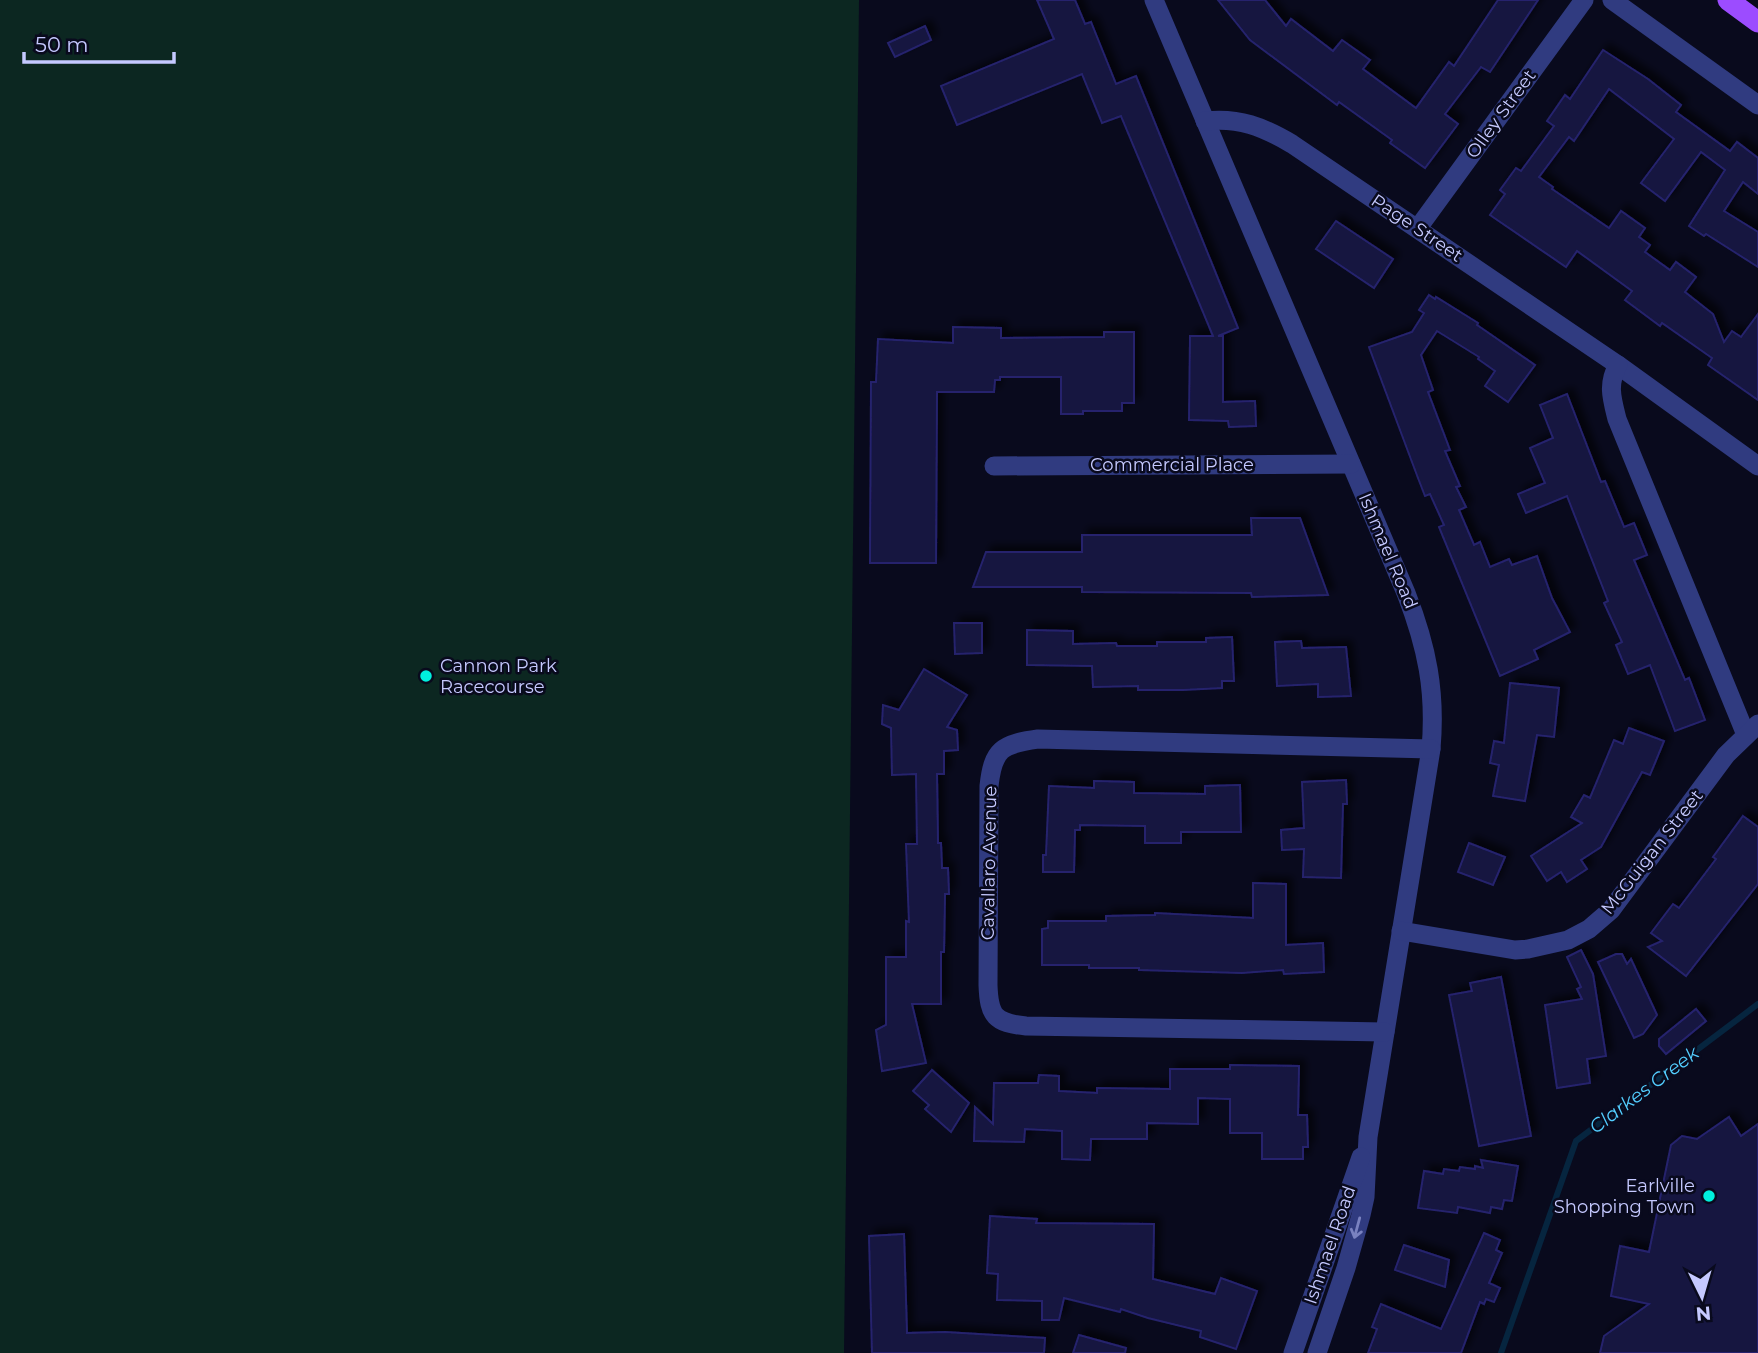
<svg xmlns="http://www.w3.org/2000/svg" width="1758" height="1353" font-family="Montserrat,sans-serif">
<defs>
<filter id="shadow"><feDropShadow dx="6" dy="-6" stdDeviation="3.5" flood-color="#0009"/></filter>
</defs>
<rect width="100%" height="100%" fill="#090a1d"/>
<polygon fill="#0c2721" points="0,0 859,0 844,1353 0,1353"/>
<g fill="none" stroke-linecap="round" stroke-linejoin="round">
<polyline stroke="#06253f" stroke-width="6" points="1501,1353 1576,1141 1758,1004"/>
</g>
<g fill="#15143f" stroke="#25246d" stroke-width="2" filter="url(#shadow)">
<polygon points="1037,0 1075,0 1085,24 1091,22 1116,84 1136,76 1238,328 1218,336 1223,336 1223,402 1255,401 1256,426 1229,427 1228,421 1189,420 1190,336 1213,336 1121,116 1102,123 1082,74 957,125 941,86 1054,39"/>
<polygon points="1218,0 1265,0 1286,26 1291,19 1333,51 1342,40 1370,60 1363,69 1416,108 1449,62 1454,66 1498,0 1538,0 1490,72 1481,67 1445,114 1458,124 1425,168 1390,143 1392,140 1339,102 1337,105 1250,40"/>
<polygon points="925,26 931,40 895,57 888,43"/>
<polygon points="1603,50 1648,79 1681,105 1676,112 1730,151 1737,142 1758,158 1758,194 1743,182 1724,211 1758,232 1758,267 1706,234 1704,236 1689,226 1725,170 1701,152 1665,201 1641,183 1674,139 1609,89 1574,141 1569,137 1539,177 1553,187 1552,189 1609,228 1621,211 1645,228 1639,237 1650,245 1645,252 1670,270 1676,262 1696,277 1685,292 1713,314 1724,342 1732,331 1741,337 1758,314 1758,400 1708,365 1712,358 1662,323 1660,326 1625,300 1632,291 1577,251 1566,267 1490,215 1505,194 1500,190 1516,168 1521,171 1554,126 1547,121 1565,95 1570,99"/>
<polygon points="1336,221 1393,259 1374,288 1316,249"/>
<polygon points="1429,295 1435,299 1436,297 1478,323 1477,325 1535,365 1508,402 1485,386 1495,371 1478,359 1479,357 1437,331 1421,355 1433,390 1428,392 1450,450 1445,451 1460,486 1456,487 1466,507 1459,510 1474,545 1480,542 1490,567 1509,559 1512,565 1537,556 1552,598 1570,632 1534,650 1538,659 1500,676 1439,527 1444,525 1430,494 1425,496 1418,478 1369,347 1412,332 1424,313 1419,310"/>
<polygon points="953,327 1001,328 1001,338 1104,337 1104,332 1134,332 1134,403 1122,403 1122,411 1083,411 1083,414 1061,414 1061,377 1000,377 1000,380 995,380 994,392 937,392 936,563 870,563 871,382 876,382 878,339 953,343"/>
<polygon points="1567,394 1601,482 1605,481 1624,527 1634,523 1647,555 1634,560 1685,680 1689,678 1705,720 1675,731 1650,665 1628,674 1616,645 1622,642 1604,603 1608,601 1567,496 1526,513 1518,494 1545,483 1530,448 1553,438 1540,405"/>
<polygon points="1251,518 1300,518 1328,595 1252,597 1251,593 1082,592 1082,587 973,587 986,552 1082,552 1082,535 1252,535"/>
<polygon points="954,623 982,623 982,653 955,654"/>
<polygon points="1027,630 1073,631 1073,644 1116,643 1117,646 1157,646 1157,642 1206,642 1206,638 1232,637 1234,681 1222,681 1222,688 1183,690 1138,690 1138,686 1093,687 1092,666 1027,665"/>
<polygon points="1301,641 1302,648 1346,647 1351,696 1318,697 1318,684 1277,686 1275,642"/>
<polygon points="924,669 967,695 947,727 957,730 958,750 944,751 944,774 937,774 938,843 941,843 942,868 948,868 949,894 945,894 944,952 941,952 941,1004 912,1004 926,1063 882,1071 876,1030 886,1025 886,957 906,957 906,921 909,922 906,844 917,844 916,774 892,775 891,728 882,724 883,705 899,710"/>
<polygon points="1510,683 1559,688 1554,737 1537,735 1525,801 1493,796 1499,765 1490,763 1494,741 1504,743"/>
<polygon points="1629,728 1664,741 1650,775 1642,772 1601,847 1581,860 1587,869 1567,882 1561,872 1547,881 1531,856 1582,823 1571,817 1584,795 1590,798 1614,740 1623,744"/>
<polygon points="1346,780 1347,804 1343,804 1341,878 1303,877 1304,849 1282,850 1281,830 1304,828 1302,782"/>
<polygon points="1094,781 1134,782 1134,793 1205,794 1205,786 1240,785 1241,832 1181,832 1181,843 1145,843 1145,826 1080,825 1080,830 1075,830 1074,872 1043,872 1043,855 1046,855 1049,786 1094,788"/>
<polygon points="1743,816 1758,827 1758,884 1686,976 1648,947 1662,941 1651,933 1673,904 1679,908 1716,859 1713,857"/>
<polygon points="1469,843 1505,857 1493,885 1458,872"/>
<polygon points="1253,883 1286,884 1286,945 1323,943 1324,972 1284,974 1283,970 1242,973 1139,970 1139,968 1089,968 1089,965 1042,965 1042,929 1048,928 1048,921 1106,921 1106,916 1155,915 1155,913 1253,918"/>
<polygon points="1581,950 1593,974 1606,1056 1587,1059 1590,1083 1557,1088 1545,1005 1582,999 1577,989 1581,987 1567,957"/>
<polygon points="1616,954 1622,954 1627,964 1631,959 1657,1015 1643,1034 1634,1038 1598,962"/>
<polygon points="1501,977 1531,1136 1479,1146 1449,995 1472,991 1470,983"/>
<polygon points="1696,1009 1706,1021 1666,1054 1659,1046 1659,1039"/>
<polygon points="1230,1065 1299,1066 1298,1115 1307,1115 1308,1147 1303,1147 1303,1159 1262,1159 1262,1133 1230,1133 1230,1099 1198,1098 1198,1124 1147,1123 1147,1139 1091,1139 1090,1160 1062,1159 1062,1131 1025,1129 1024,1142 974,1141 975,1107 993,1124 994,1083 1038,1083 1039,1075 1059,1076 1059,1091 1097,1093 1097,1088 1170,1089 1170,1069 1230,1069"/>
<polygon points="932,1070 969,1103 951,1132 925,1109 929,1105 913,1091"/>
<polygon points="1729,1117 1741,1136 1758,1124 1758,1353 1600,1353 1604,1336 1649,1304 1611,1296 1620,1246 1649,1252 1671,1145 1682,1136 1697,1139"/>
<polygon points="1481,1160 1518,1166 1512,1201 1504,1200 1502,1209 1491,1207 1490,1213 1458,1207 1457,1213 1418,1208 1424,1171 1443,1174 1444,1169 1459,1171 1460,1167 1475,1169 1475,1166 1483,1168"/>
<polygon points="990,1216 1037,1219 1036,1223 1154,1224 1153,1279 1215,1294 1221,1278 1257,1291 1236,1349 1200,1337 1201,1331 1148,1318 1121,1309 1120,1312 1064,1298 1059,1320 1042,1320 1042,1301 997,1300 998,1274 987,1273"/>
<polygon points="1484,1233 1500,1240 1496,1250 1502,1253 1489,1283 1500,1288 1494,1302 1486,1299 1484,1304 1480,1302 1461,1353 1368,1353 1377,1329 1372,1327 1381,1304 1441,1329"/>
<polygon points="904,1234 907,1333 945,1332 1045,1338 1044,1353 872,1353 869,1236"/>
<polygon points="1404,1245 1449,1260 1445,1287 1395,1270"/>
<polygon points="1079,1335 1126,1348 1125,1353 1073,1353"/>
</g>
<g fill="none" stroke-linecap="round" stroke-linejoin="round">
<g stroke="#303b80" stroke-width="19">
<path d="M1154 0 1406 593C1427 647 1436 691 1431 749L1368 1137 1365 1197 1361 1215 1346 1268 1317 1353"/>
<polyline points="1612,0 1758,105"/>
<path d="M1205 121C1239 117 1263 127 1292 144L1618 365 1758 466"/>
<polyline points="1418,228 1584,0"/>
<path d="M1618 365C1607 384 1612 399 1617 419L1746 735"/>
<polyline points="994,466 1351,464"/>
<polyline points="1401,931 1515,950 1528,949 1568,940 1589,929 1611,910 1726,755 1758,724"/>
<path d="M1385 1032 1026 1026C995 1023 989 1016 988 985L989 786C993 749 1002 744 1038 739L1431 749"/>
<polyline points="1293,1353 1361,1157"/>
</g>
<polyline stroke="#9c4cff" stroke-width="21" points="1728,0 1758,22"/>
</g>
<defs><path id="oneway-shaft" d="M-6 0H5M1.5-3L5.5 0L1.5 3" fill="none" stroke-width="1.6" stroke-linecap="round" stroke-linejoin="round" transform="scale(1.75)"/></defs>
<use stroke="#7a82c0" href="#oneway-shaft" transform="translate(1357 1228) rotate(105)"/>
<g fill="#00f0dd" stroke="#090a1d" stroke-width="2.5">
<circle cx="426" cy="676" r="7"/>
<circle cx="1709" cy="1196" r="7"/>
</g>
<g text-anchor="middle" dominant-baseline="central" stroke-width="5" stroke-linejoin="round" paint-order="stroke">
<g font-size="18" fill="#c5c9ff" stroke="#090a1d">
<text transform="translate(1501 114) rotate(-54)">Olley Street</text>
<text transform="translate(1417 228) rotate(34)">Page Street</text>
<text x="1172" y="465">Commercial Place</text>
<text transform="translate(1388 551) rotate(67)">Ishmael Road</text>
<text transform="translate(1652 852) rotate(-52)">McGuigan Street</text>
<text transform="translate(989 863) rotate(-89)">Cavallaro Avenue</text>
<text transform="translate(1330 1245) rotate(-71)">Ishmael Road</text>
</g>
<g font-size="18" fill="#c5c9ff" stroke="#090a1d" text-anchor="start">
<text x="440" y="666">Cannon Park<tspan x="440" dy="21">Racecourse</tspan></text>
<text x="1695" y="1186" text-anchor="end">Earlville<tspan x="1695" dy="21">Shopping Town</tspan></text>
</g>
<g font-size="19" font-style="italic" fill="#53ceff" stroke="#090a1d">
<text transform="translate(1644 1090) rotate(-37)">Clarkes Creek</text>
</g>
</g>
<g transform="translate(1702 1297) rotate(175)" stroke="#090a1d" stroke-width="5" paint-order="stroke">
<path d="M0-5L12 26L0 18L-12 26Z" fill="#c5c9ff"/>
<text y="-10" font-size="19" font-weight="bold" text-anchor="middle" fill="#c5c9ff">N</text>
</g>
<path d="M24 52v10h150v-10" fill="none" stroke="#c5c9ff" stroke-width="3.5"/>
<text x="35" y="52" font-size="21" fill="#c5c9ff" stroke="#090a1d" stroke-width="5" paint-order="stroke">50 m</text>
</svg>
